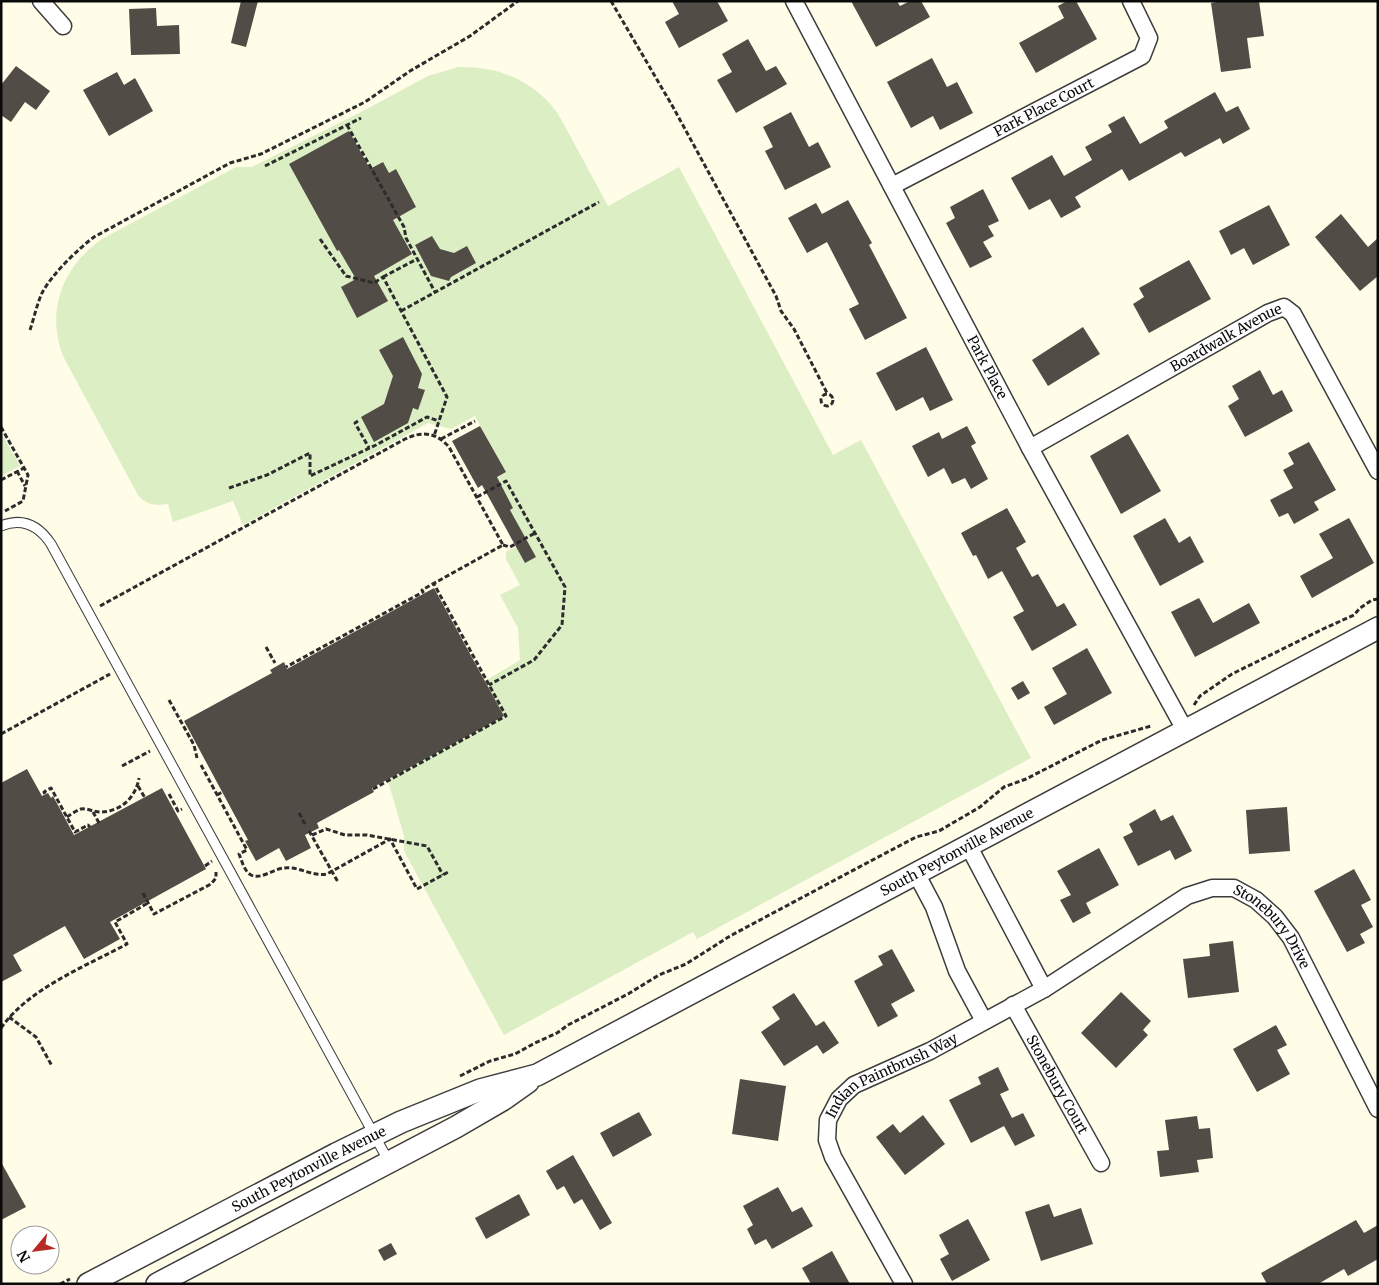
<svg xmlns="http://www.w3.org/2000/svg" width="1379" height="1285" font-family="Merriweather,serif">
<rect width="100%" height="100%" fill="#fffce7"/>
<g fill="#dceec4">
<path d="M458 67C496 66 532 79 556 111 563 122 569 134 575 145 586 165 597 186 608 206L679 167 833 455 861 440 1031 758 697 939 693 932 504 1035 404 851V836L388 781V779L485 681 520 660 518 628 500 595 520 585 506 559V552L519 545 524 536 510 510 513 508 505 492 491 481 506 472 475 416 451 429 428 423 243 525 233 501 173 522 168 504C156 506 146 505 138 495L64 358C45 312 62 267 102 239L236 167H252L363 111 428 76Z"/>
<polygon points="1,432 20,466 1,476"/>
</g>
<g fill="#524c47">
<polygon points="241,1 258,1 246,47 231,43"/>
<polygon points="672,1 717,1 728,21 679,48 665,22 679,14"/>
<polygon points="851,1 897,1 900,6 910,1 921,1 930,17 876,47"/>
<polygon points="1067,1 1076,1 1097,39 1036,73 1019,43 1064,18 1058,6"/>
<polygon points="1222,1 1259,1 1264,36 1247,38 1251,68 1221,72 1211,3"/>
<polygon points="156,8 157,26 179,25 180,54 131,55 129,9"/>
<polygon points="748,39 766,71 776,66 787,84 736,113 717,80 732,72 722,54"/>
<polygon points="932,58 947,87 957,82 973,113 940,130 933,116 911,128 887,82"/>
<polygon points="16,66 50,91 36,110 25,102 11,122 1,115 1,85"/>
<polygon points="117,72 124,85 135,78 153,111 109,136 83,90"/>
<polygon points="1215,92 1226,112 1238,106 1250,129 1223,144 1220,138 1185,157 1181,152 1129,181 1122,169 1075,197 1081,207 1061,218 1050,199 1029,210 1011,178 1052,155 1064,176 1092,160 1085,147 1112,132 1108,125 1124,116 1140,144 1168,128 1164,121"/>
<polygon points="791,112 809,147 818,142 831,167 785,190 765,151 773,147 763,127"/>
<polygon points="349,131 370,169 383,162 389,173 396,169 416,207 393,220 412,254 374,276 388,301 357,318 341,287 356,279 339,250 337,251 289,164"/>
<polygon points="983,189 999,221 988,226 994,236 983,242 992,257 970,268 946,223 955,218 950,207"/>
<polygon points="848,200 872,243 869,245 907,318 865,340 849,309 859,304 827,242 807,253 788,218 816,203 822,214"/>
<polygon points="1269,205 1290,245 1253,265 1244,248 1231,255 1219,231"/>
<polygon points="1341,214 1368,247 1378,238 1378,276 1360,291 1315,237"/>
<polygon points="432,236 440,249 454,253 467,246 476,263 451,277 449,281 431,276 415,245"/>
<polygon points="1189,260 1211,299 1149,333 1133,304 1144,297 1139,288"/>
<polygon points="1083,327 1100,354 1048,386 1032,360"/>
<polygon points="403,337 422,374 418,388 425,390 418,410 413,408 408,423 374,442 361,417 384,404 393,376 379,350"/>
<polygon points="926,347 953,400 930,411 923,397 896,411 876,373"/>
<polygon points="1260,370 1273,395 1282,390 1293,411 1245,437 1228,406 1239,399 1232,386"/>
<polygon points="480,426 506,472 497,477 513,508 510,510 536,557 525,563 482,485 478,488 452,441"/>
<polygon points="967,426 976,443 971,446 988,479 971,489 965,478 952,484 944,468 928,477 912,446 939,432 942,439"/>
<polygon points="1128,434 1161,491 1121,514 1090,456"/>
<polygon points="1309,442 1336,490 1314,502 1319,510 1294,524 1288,513 1279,517 1270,500 1293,488 1283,470 1294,464 1288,453"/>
<polygon points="1007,508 1026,542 1016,548 1032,577 1038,574 1057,607 1064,603 1077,625 1032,651 1013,617 1024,611 1002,571 988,579 976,555 973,556 961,533"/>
<polygon points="1165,518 1179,543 1190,536 1204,562 1160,586 1133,536"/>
<polygon points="1349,518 1374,563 1312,598 1300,576 1333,558 1319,534"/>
<polygon points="434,588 504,716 372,788 374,792 317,823 319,828 305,835 311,848 286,861 279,848 256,861 245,841 248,840 184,721 272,673 270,670 284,662 287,669"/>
<polygon points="1199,598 1213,623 1249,603 1260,623 1195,657 1171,612"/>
<polygon points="1087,648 1112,693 1054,725 1044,707 1067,694 1052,668"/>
<polygon points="1023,681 1030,693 1018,700 1011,688"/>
<polygon points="27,769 42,796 48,793 51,798 53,796 74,835 162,788 206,869 110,922 120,939 84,959 65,926 13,955 22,971 1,982 1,783"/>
<polygon points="1287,807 1290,851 1249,854 1246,810"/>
<polygon points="1155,809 1161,821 1173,815 1192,851 1175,860 1170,850 1138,866 1123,837 1133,832 1129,824"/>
<polygon points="1099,848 1119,885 1086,903 1091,913 1073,923 1060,900 1071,895 1057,871"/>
<polygon points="1354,869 1371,900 1361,905 1373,927 1360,934 1365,943 1347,952 1314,891"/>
<polygon points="1233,941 1239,992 1188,998 1183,959 1210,956 1209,944"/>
<polygon points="892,949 915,991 891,1004 898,1016 878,1027 854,981 883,965 878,956"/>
<polygon points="1121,992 1151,1021 1143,1030 1148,1035 1116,1068 1081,1033"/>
<polygon points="794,993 816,1026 824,1021 839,1043 823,1054 817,1045 784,1066 761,1032 780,1019 772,1007"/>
<polygon points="1276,1025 1287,1045 1277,1050 1290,1074 1257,1092 1233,1049"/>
<polygon points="998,1067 1009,1090 1000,1094 1012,1118 1023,1113 1035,1136 1015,1146 1004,1126 971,1143 949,1100 981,1084 978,1077"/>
<polygon points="740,1079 786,1086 778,1141 732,1134"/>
<polygon points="639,1112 652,1135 613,1157 600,1133"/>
<polygon points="923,1115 945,1144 905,1175 876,1137 893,1124 900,1133"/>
<polygon points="1197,1116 1199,1129 1210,1128 1213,1158 1197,1160 1199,1172 1160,1177 1157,1151 1169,1150 1165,1120"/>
<polygon points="573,1155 612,1223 600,1230 582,1199 574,1204 564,1186 557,1190 546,1171"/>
<polygon points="1,1162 26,1207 1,1220"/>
<polygon points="778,1187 792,1212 802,1207 813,1226 772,1249 766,1239 755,1245 747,1229 753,1225 743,1206"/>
<polygon points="519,1194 530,1215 486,1239 475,1218"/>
<polygon points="1049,1204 1054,1217 1081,1208 1093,1244 1041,1261 1025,1212"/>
<polygon points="968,1219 990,1260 952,1281 940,1259 949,1254 939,1235"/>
<polygon points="1356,1220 1364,1233 1378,1225 1378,1259 1348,1276 1344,1269 1318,1284 1267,1284 1261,1273"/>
<polygon points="391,1243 397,1254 384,1261 378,1250"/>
<polygon points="832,1251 850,1284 811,1284 802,1268"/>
</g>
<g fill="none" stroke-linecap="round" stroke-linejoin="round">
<defs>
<path id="service" d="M1 526C23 517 39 526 51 544L389 1162"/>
<g id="minor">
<polyline points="41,1 63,26"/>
<path id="s1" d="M794 1 1030 448 1185 730"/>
<path id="s2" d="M892 186 1142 56 1149 38 1131 1"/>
<path id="s3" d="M1030 448 1268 313 1284 307 1293 314 1378 471"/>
<polyline points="968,845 1044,989"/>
<polyline points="916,873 934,907 957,971 984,1021"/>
<path id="s4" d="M1013 1005 1101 1163"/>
<path id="s5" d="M904 1284 833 1157 827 1140 828 1120 839 1099 854 1085 930 1051 1044 989 1187 896 1212 888H1234L1256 900 1275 917 1291 938 1378 1109"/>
</g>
<g id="tertiary">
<path id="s6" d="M88 1284 336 1154 401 1122 480 1090 537 1075 1378 628"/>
<polyline points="157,1284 456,1127 504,1099 528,1082"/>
</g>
</defs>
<use href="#service" stroke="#3d3d3d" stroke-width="11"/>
<use href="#minor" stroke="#3d3d3d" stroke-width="19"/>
<use href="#tertiary" stroke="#3d3d3d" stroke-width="24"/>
<g stroke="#2c2c2c" stroke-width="3" stroke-dasharray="5 2.5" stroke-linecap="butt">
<polyline points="611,1 673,107 776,296 781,311 794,329 827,393"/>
<polyline points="347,125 404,227 406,238 435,292"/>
<polyline points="265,166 361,118"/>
<polyline points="320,239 346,276 374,283 383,277 447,397 434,436"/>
<polyline points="383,277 417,259"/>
<polyline points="401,311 599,202"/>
<path d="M30 330C34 318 37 304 42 293 52 274 77 250 94 237L230 163 261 154 365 102 410 71 470 36 518 1"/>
<circle cx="827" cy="400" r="6"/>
<polyline points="358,421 355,423 369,448"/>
<polyline points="1,427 28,475 23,501 5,511"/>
<polyline points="441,439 475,421"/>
<polyline points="17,471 25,486"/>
<polyline points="1,480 24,468"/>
<polyline points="229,488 267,475 310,453 310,476 376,445 427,417 439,421"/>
<polyline points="477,497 506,481 565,587 562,625 534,660 489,685"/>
<polyline points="503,545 510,547 535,533"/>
<path d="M100 606 405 439C422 431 436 432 449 447L503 545 422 590 423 592 286 667"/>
<polyline points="266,647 275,663"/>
<polyline points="169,700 194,745 197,758"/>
<polyline points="1194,705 1200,696 1232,674 1323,629 1354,615 1360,608 1372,600 1378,599"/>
<polyline points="1,734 110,674"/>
<path d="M201 765 247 850 239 854C242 861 244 871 251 875 261 880 273 869 284 868 299 866 312 877 327 874L390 839 417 889 450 871"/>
<polyline points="122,766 150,751"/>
<polyline points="138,786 145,798"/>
<polyline points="373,789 506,716 434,584"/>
<polyline points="45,794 44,792 51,788 75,832 88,825 90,827"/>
<polyline points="169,794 178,811 182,809"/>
<polyline points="217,795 222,792"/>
<polyline points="93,812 99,823"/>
<polyline points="299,813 306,826"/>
<path d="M67 817C71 814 76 811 81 809 87 808 94 812 100 812 121 812 136 797 139 778"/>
<polyline points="309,831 338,882"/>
<polyline points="312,835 326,829 345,835 367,835 427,846 443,875"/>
<polyline points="205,866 212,861"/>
<polyline points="143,893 154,914 211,884 216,878 216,872"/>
<polyline points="9,1017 36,1037 52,1066"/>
<path d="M1 1028C28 989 86 966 127 944L115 922 148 903"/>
<polyline points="460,1076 490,1061 515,1054 535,1043 557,1033 568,1025 628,994 659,975 686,964 730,936 848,873 916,837 939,831 980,807 1004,787 1026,779 1102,740 1151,726"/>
<polyline points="60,1284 70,1279"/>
</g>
<use href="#service" stroke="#fff" stroke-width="9"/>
<use href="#minor" stroke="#fff" stroke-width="16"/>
<use href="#tertiary" stroke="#fff" stroke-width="21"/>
</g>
<g text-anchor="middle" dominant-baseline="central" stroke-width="5" stroke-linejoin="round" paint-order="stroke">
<g font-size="14" fill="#0a0a0a" stroke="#fff">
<text stroke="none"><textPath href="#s2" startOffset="171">Park Place Court</textPath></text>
<text stroke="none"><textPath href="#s3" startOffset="225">Boardwalk Avenue</textPath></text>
<text stroke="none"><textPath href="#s1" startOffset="414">Park Place</textPath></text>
<text stroke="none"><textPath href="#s6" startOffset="972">South Peytonville Avenue</textPath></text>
<text stroke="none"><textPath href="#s5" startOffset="715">Stonebury Drive</textPath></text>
<text stroke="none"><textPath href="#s5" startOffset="264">Indian Paintbrush Way</textPath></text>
<text stroke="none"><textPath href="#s4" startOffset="91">Stonebury Court</textPath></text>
<text stroke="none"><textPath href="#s6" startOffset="249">South Peytonville Avenue</textPath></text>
</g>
</g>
<rect width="1379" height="1285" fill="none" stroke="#0a0a0a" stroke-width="5"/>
<g transform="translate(35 1250) rotate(241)"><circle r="24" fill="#ffffff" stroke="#9d9d9d"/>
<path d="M0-4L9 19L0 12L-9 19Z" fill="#b62b26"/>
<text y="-8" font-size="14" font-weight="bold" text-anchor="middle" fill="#0a0a0a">N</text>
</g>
</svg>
